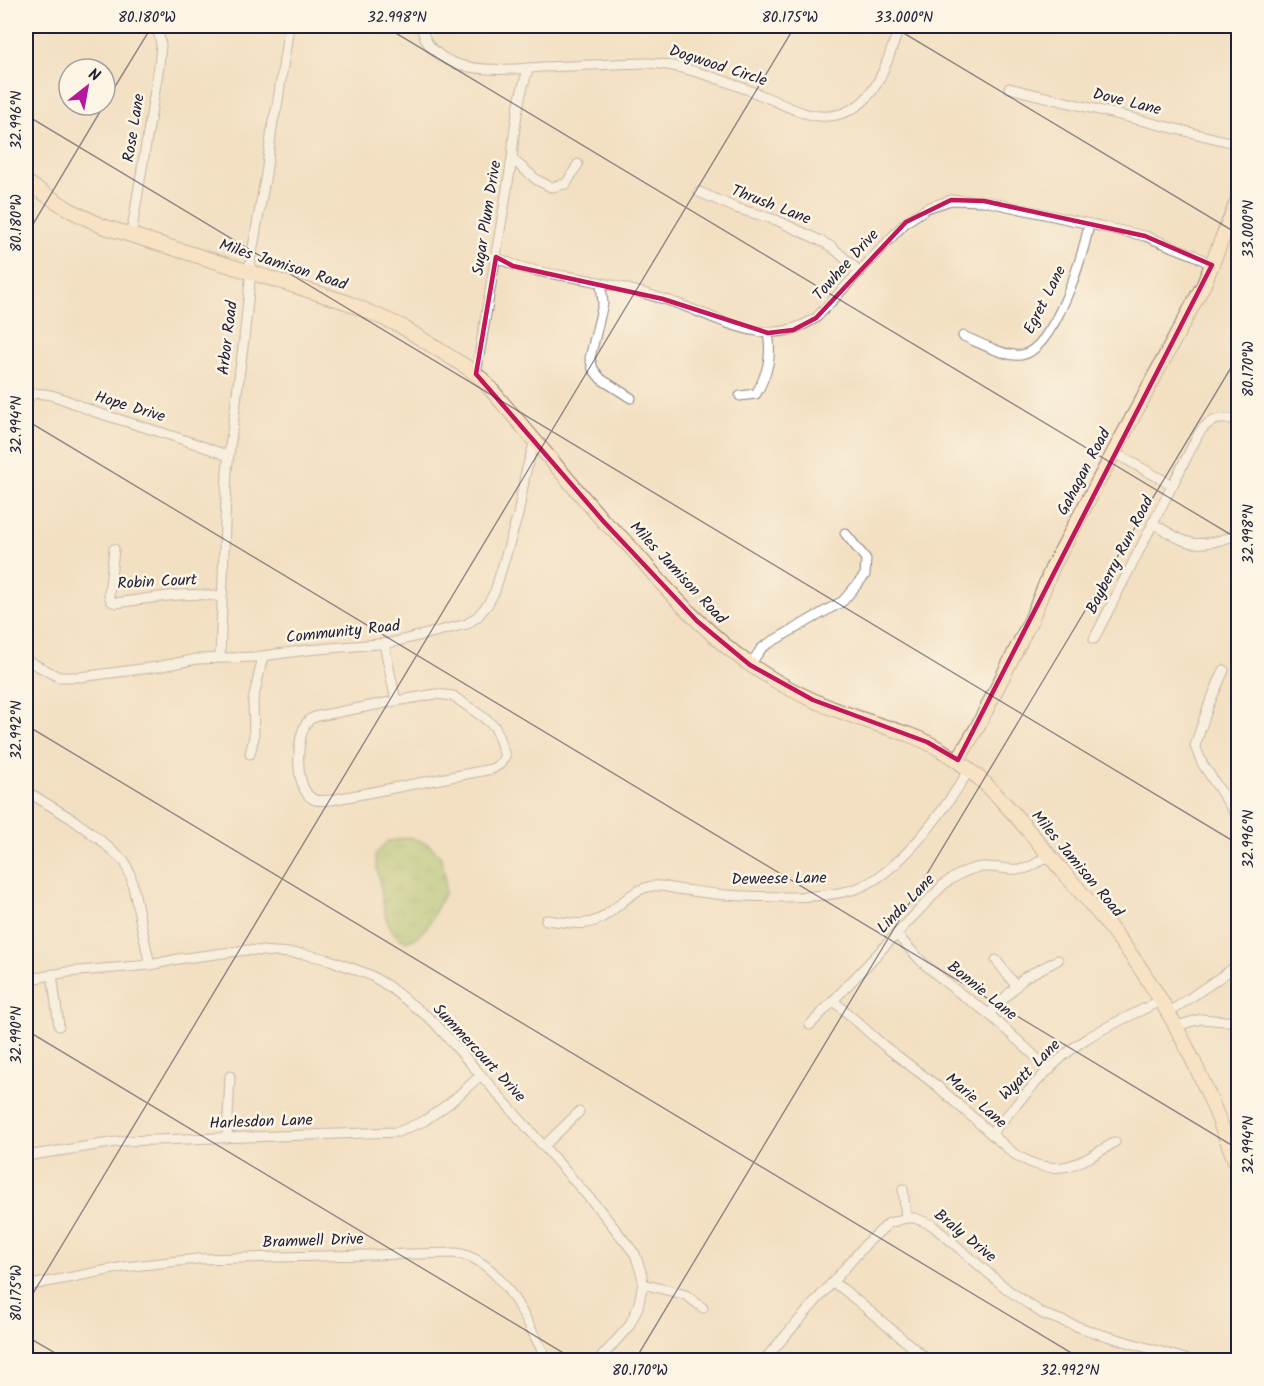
<svg xmlns="http://www.w3.org/2000/svg" width="1264" height="1386" font-family="Kalam,sans-serif">
<defs>
<pattern id="wetland-marsh" width="20" height="14" patternUnits="userSpaceOnUse" patternTransform="scale(1.5)"><rect width="20" height="14" fill="#a4c46d"/><path d="M1 5h8M5 5V1M11 12h8M15 12V8" fill="none" stroke="#8da85f"/></pattern>
</defs>
<rect width="100%" height="100%" fill="#fcf5e5"/>
<filter id="ink" filterUnits="userSpaceOnUse"><feTurbulence type="fractalNoise" baseFrequency=".0167" numOctaves="2"/><feDisplacementMap in="SourceGraphic" scale="12" xChannelSelector="R" yChannelSelector="G"/><feConvolveMatrix kernelMatrix="1 2 1 2 8 2 1 2 1" color-interpolation-filters="sRGB"/></filter>
<filter id="wash" filterUnits="userSpaceOnUse"><feTurbulence type="fractalNoise" baseFrequency=".008" numOctaves="4" result="noise"/><feDisplacementMap in="SourceGraphic" scale="24" xChannelSelector="R" yChannelSelector="G"/><feGaussianBlur stdDeviation="1.35" result="paint"/><feColorMatrix in="noise" values="0 0 0 0 0 0 0 0 0 0 0 0 0 0 0 0 0 1.4 0 .05"/><feComposite in="paint" operator="in"/></filter>
<g filter="url(#wash)">
<rect width="100%" height="100%" fill="#f3e0c2"/>
<path fill="url(#wetland-marsh)" stroke="#637354" stroke-width="1.5" d="M409 837 428 844 440 855 445 875V892L427 927 417 937 407 942C385 933 384 910 381 889 379 878 376 866 375 855L387 842Z"/>
</g>
<g filter="url(#ink)">
<g fill="none" stroke-linecap="round" stroke-linejoin="round">
<defs>
<g id="street">
<path d="M422 26C423 46 442 60 460 65 486 72 516 69 542 67 575 66 609 64 642 63 677 61 735 84 768 98 787 106 807 118 829 116 844 115 859 107 868 96 883 80 892 46 900 26"/>
<polyline points="1009,88 1238,144"/>
<polyline points="512,159 537,180 551,187 566,184 578,164"/>
<polyline points="699,192 736,208 776,220 819,240 832,247 860,272"/>
<polyline points="131,235 159,66 161,45 157,26"/>
<path d="M496 257C524 272 557 274 589 280 613 285 637 291 660 298 694 307 730 329 764 332 784 334 800 328 816 318L906 222 927 208 951 200 984 201 1145 236 1194 255 1212 265"/>
<polyline points="601,283 603,304 590,358 593,369 601,379 631,398"/>
<path d="M963 336C978 342 1005 357 1021 355 1054 351 1084 254 1089 224"/>
<path d="M476 374 512 159C514 129 518 96 529 68"/>
<path d="M740 396 756 394C768 373 772 356 768 333"/>
<path d="M26 402 32 394C52 391 76 405 95 412 139 426 185 438 228 456"/>
<polyline points="1113,452 1172,485"/>
<path d="M1152 523C1187 543 1191 550 1231 537"/>
<path d="M114 549 109 595 111 601 116 603C147 599 191 590 221 597"/>
<path d="M1094 639 1199 433C1210 418 1221 417 1238 420"/>
<path d="M384 644 396 701 436 694 453 696 483 717 495 727 505 756 500 764 492 769 331 800C325 800 318 802 313 799 294 789 295 734 309 720 310 719 317 716 318 716L396 701"/>
<polyline points="220,657 227,470 244,339 250,281 250,264 266,174 273,121 277,107 289,26"/>
<polyline points="26,660 59,677 80,677 157,667 197,659 255,657 307,650 390,643 467,624 478,616 488,604 495,591 518,515 525,475 535,440"/>
<polyline points="750,665 761,649 766,645 843,601 865,575 866,559 845,533"/>
<polyline points="1224,670 1208,707 1195,746 1202,763 1238,818"/>
<polyline points="250,754 254,737 253,701 263,656"/>
<polyline points="26,791 72,819 98,838 125,862 131,877 150,965"/>
<path d="M546 920C559 921 575 925 587 923 613 919 627 888 654 886 661 885 670 888 677 889 694 891 710 894 727 895 763 897 821 900 855 889 899 875 946 807 970 769"/>
<polyline points="896,934 922,962 950,986 989,1014 1050,1070"/>
<polyline points="996,960 1016,986"/>
<polyline points="52,974 59,1026"/>
<polyline points="26,980 67,972 150,965 178,959 247,950 304,954 330,960 370,975 388,986 433,1021 600,1210 635,1254 642,1275 643,1284 638,1307 629,1326 599,1360"/>
<path d="M834 1001 883 1045 937 1086 1013 1153C1054 1180 1077 1166 1115 1142"/>
<polyline points="1168,1013 1238,965"/>
<polyline points="989,1014 1025,977 1058,960"/>
<path d="M810 1025 944 884C956 876 968 868 982 867 1013 866 1022 879 1048 854"/>
<polyline points="1176,1026 1201,1019 1238,1022"/>
<path d="M991 1134C1017 1104 1052 1060 1086 1039 1109 1024 1136 1014 1161 1000"/>
<polyline points="227,1138 230,1076"/>
<polyline points="544,1146 579,1112"/>
<polyline points="26,1156 123,1141 398,1132 424,1121 451,1102 481,1075"/>
<polyline points="903,1189 906,1218"/>
<polyline points="833,1283 843,1289 928,1360"/>
<polyline points="643,1284 686,1295 703,1308"/>
<path d="M26 1286 124 1267 197 1259 457 1253C504 1261 527 1323 547 1360"/>
<polyline points="764,1360 867,1243 889,1223 906,1218 915,1218 932,1225 1008,1290 1043,1314 1093,1332 1189,1360"/>
</g>
<g id="secondary">
<path d="M26 182 70 210 102 226 346 302 401 326 468 368 483 380 604 522C628 541 645 565 665 587 692 616 720 644 752 666 783 687 818 704 853 716 882 727 914 733 941 750 985 776 1015 815 1048 854 1083 895 1121 937 1150 983 1188 1041 1214 1105 1238 1169"/>
<polyline points="958,760 978,726 1031,620 1053,566 1204,284 1238,199"/>
</g>
</defs>
<use href="#street" stroke="#8a817e" stroke-width="11"/>
<use href="#secondary" stroke="#8a817e" stroke-width="16"/>
<use href="#street" stroke="#fff" stroke-width="9"/>
<use href="#secondary" stroke="#fee4c6" stroke-width="14"/>
</g>
</g>
<path d="M0 0H1264V1386H0ZM951 200 984 201 1145 236 1212 265 958 760 927 742 813 700 750 665 697 621 604 522 476 374 496 257 513 266 663 299 768 333 793 330 816 318 906 222Z" fill="#f3e0c2" fill-opacity=".55" fill-rule="evenodd"/>
<path fill="none" stroke="#c2185b" stroke-width="4.5" stroke-linejoin="round" d="M951 200 984 201 1145 236 1212 265 958 760 927 742 813 700 750 665 697 621 604 522 476 374 496 257 513 266 663 299 768 333 793 330 816 318 906 222Z"/>
<path fill="none" stroke="#22223b" stroke-width="1.5" stroke-opacity="0.45" d="M384 26 1238 539M892 26 1238 234M105 103 152 26M26 115 1238 844M26 236 104 105M26 420 1238 1149M26 725 1083 1360M26 1030 575 1360M26 1305 795 26M26 1336 67 1360M635 1360 1238 356"/>
<g text-anchor="middle" dominant-baseline="central" stroke-width="5" stroke-linejoin="round" paint-order="stroke">
<g font-size="16" fill="#22223b" stroke="#fcf5e5">
<text transform="translate(718 66) rotate(18)">Dogwood Circle</text>
<text transform="translate(1127 102) rotate(14)">Dove Lane</text>
<text transform="translate(134 128) rotate(-81)">Rose Lane</text>
<text transform="translate(771 205) rotate(21)">Thrush Lane</text>
<text transform="translate(487 218) rotate(-81)">Sugar Plum Drive</text>
<text transform="translate(283 265) rotate(18)">Miles Jamison Road</text>
<text transform="translate(846 265) rotate(-48)">Towhee Drive</text>
<text transform="translate(1045 300) rotate(-63)">Egret Lane</text>
<text transform="translate(228 338) rotate(-83)">Arbor Road</text>
<text transform="translate(130 407) rotate(17)">Hope Drive</text>
<text transform="translate(1084 472) rotate(-62)">Gahagan Road</text>
<text transform="translate(1120 555) rotate(-63)">Bayberry Run Road</text>
<text transform="translate(678 573) rotate(47)">Miles Jamison Road</text>
<text transform="translate(157 582) rotate(-3)">Robin Court</text>
<text transform="translate(343 632) rotate(-6)">Community Road</text>
<text transform="translate(1077 864) rotate(50)">Miles Jamison Road</text>
<text transform="translate(779 879) rotate(-1)">Deweese Lane</text>
<text transform="translate(906 904) rotate(-46)">Linda Lane</text>
<text transform="translate(982 991) rotate(39)">Bonnie Lane</text>
<text transform="translate(479 1053) rotate(47)">Summercourt Drive</text>
<text transform="translate(1030 1070) rotate(-45)">Wyatt Lane</text>
<text transform="translate(976 1101) rotate(41)">Marie Lane</text>
<text transform="translate(261 1122) rotate(-2)">Harlesdon Lane</text>
<text transform="translate(965 1236) rotate(39)">Braly Drive</text>
<text transform="translate(313 1241) rotate(-2)">Bramwell Drive</text>
</g>
</g>
<rect width="1264" height="1386" fill="none" stroke="#fcf5e5" stroke-width="66"/>
<g transform="translate(87 87) rotate(31)"><circle r="28" fill="#fcf5e5" stroke="#a5a1a1" stroke-width="1.5"/>
<path d="M0-4.5L10 22L0 15L-10 22Z" fill="#b5179e"/>
<text y="-9" font-size="16" font-weight="bold" text-anchor="middle" fill="#22223b">N</text>
</g>
<rect x="33" y="33" width="1198" height="1320" fill="none" stroke="#22223b" stroke-width="2"/>
<g font-size="15" text-anchor="middle" fill="#22223b">
<text x="147" y="22">80.180°W</text>
<text x="397" y="22">32.998°N</text>
<text x="790" y="22">80.175°W</text>
<text x="904" y="22">33.000°N</text>
<text transform="translate(16 120) rotate(-90)" y="5">32.996°N</text>
<text transform="translate(16 223) rotate(-90)" y="5">80.180°W</text>
<text transform="translate(1248 229) rotate(-90)" y="5">33.000°N</text>
<text transform="translate(1248 369) rotate(-90)" y="5">80.170°W</text>
<text transform="translate(16 425) rotate(-90)" y="5">32.994°N</text>
<text transform="translate(1248 534) rotate(-90)" y="5">32.998°N</text>
<text transform="translate(16 730) rotate(-90)" y="5">32.992°N</text>
<text transform="translate(1248 839) rotate(-90)" y="5">32.996°N</text>
<text transform="translate(16 1035) rotate(-90)" y="5">32.990°N</text>
<text transform="translate(1248 1145) rotate(-90)" y="5">32.994°N</text>
<text transform="translate(16 1293) rotate(-90)" y="5">80.175°W</text>
<text x="640" y="1375">80.170°W</text>
<text x="1070" y="1375">32.992°N</text>
</g>
</svg>
